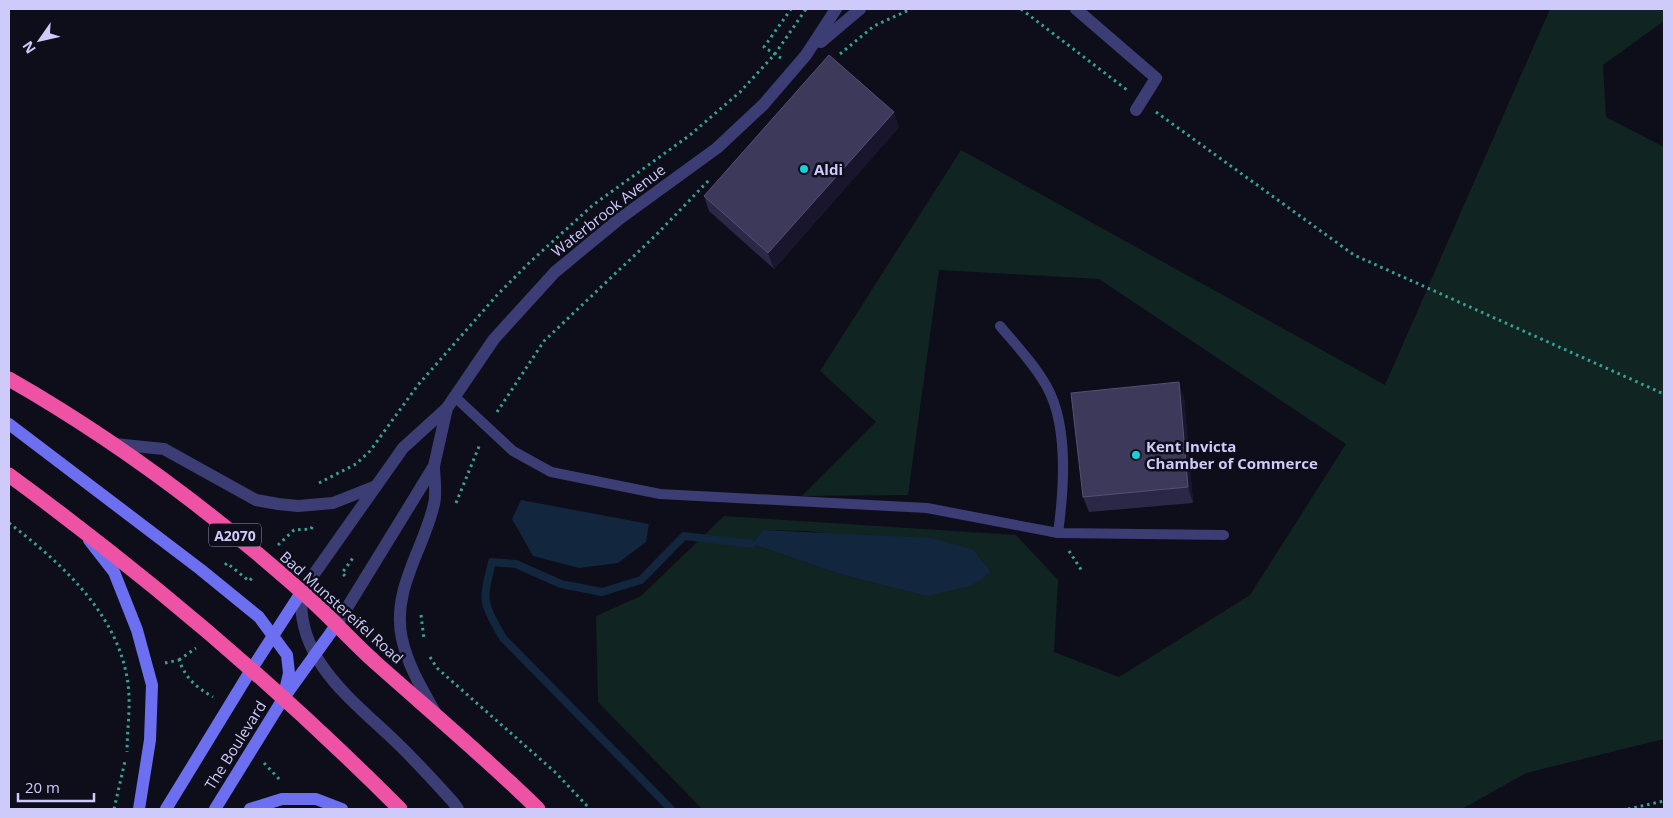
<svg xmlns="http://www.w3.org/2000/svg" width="1673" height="818" font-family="'Open Sans',sans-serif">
<rect width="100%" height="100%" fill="#0e0d1a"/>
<path fill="#102422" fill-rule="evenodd" d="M1550 9H1664V21L1603 65 1606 117 1664 147V739L1526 773 1462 809H702L598 702 596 616 641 596 724 516 1016 535 1058 580 1054 652 1119 677 1250 595 1346 444 1099 279 939 270 908 495 802 496 876 422 820 371 961 150 1385 385ZM763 530 808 531 974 550 991 572 926 596 836 573 752 544Z"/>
<g fill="#12263e">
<polygon points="521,500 649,524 646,542 618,563 579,568 533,556 512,519"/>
<polygon points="763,530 932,538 974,550 991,572 971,586 926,596 836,573 752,544"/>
</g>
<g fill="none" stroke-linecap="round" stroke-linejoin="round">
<path stroke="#12263e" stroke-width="8" d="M671 809 503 638C482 601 482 602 492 562L516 564 561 584 602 592 641 580 684 536 752 544"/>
<g stroke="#38a196" stroke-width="3" stroke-dasharray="2.5 4" stroke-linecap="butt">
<polyline points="1021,9 1127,90"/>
<polyline points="840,54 874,26 911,9"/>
<polyline points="781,58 764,47 791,9"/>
<polyline points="1156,112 1354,255 1664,394"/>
<polyline points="497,412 544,341 656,235 711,178"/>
<polyline points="319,483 356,464 370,451 418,385 498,294 530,262 593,205 690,135 740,92 775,54 806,9"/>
<polyline points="456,503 480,444"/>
<path d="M9 523C61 563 119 614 128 684 131 706 127 730 127 752"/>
<polyline points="278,545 294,530 311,529 314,523"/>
<polyline points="1069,551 1082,571"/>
<polyline points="225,565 227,563 249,581 254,576"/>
<polyline points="345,576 342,573 353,558"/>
<polyline points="421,615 424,639"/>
<polyline points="430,657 437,668 556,773 590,809"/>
<polyline points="179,660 196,648"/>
<path d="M165 663 179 660C186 679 196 687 213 697"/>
<polyline points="264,763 280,780"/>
<polyline points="114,809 125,761"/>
<polyline points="1628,809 1664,801"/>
</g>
<g stroke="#3c3d75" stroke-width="10">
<path d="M1000 326C1016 345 1035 365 1047 387 1069 427 1064 489 1058 533"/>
<polyline points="454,396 513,451 551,472 660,494 927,508 1058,533 1224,535"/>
</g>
<g stroke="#3c3d75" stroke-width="12">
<polyline points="1076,9 1156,78 1136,110"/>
<polyline points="821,42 860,9"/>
<path d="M447 408 403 448 302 591C294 658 352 700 395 741 415 760 434 781 453 802L458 809"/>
<polyline points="114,444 164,449 256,500 278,504 298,506 333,503 376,486"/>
<path d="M434 466C434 477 437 492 434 504 424 549 391 590 402 639 408 666 422 689 435 712"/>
<polyline points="337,624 434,466 447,408 494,339 555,272 618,220 717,148 763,105 806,55 836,9"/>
</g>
<g stroke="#6c6ff0" stroke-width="12">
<polyline points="9,424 200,569 259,617 287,655 289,673 283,699"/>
<polyline points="89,540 114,572 137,630 152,685 150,740 139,809"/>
<polyline points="166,809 251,670 302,591"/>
<polyline points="215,809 283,699 337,624"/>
<polyline points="250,809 282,799 316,799 342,809"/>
</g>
<g stroke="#ee52a4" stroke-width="15">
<path d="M9 379C114 439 212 512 302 592 328 614 350 640 376 663 430 711 486 758 538 809"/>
<path d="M9 475C147 576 279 688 400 809"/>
</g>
</g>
<g fill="#2b2747">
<polygon points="899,127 774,269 709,211 704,196"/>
<polygon points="1184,397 1193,503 1089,512 1083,497"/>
</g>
<g fill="#18152d">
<polygon points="894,112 899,127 774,269 768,253"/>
<polygon points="1179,382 1184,397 1193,503 1188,487"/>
</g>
<g fill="#3d395a" stroke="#545073">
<polygon points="829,55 894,112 768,253 704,196"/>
<polygon points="1179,382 1188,487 1083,497 1071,393"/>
</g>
<g fill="#16d1db" stroke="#0e0d1a" stroke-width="2">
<circle cx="804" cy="169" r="5"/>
<circle cx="1136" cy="455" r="5"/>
</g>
<g text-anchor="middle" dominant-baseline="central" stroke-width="5" stroke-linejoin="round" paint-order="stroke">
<rect fill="#0e0d1a" stroke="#9492b7" stroke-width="1" x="209" y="523.5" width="52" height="23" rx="4"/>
<g font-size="14" font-weight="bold" fill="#cecbfa">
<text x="235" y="535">A2070</text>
</g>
<g font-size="15" font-weight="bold" fill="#cecbfa" stroke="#0e0d1a" text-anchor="start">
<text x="814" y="169">Aldi</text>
<text x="1146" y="446">Kent Invicta<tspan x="1146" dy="17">Chamber of Commerce</tspan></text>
</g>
<g font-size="15" fill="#cecbfa" stroke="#0e0d1a">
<text transform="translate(608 210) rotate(-38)">Waterbrook Avenue</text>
<text transform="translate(342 607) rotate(42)">Bad Munstereifel Road</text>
<text transform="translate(235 745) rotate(-58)">The Boulevard</text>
</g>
</g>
<rect width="1673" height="818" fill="none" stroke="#cecbfa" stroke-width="20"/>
<g transform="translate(40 40) rotate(236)" stroke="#0e0d1a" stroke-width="4" paint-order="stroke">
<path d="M0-4L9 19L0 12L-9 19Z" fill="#cecbfa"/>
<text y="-8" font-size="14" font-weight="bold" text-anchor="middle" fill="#cecbfa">N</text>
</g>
<path d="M18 793v8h76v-8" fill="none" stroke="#cecbfa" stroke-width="2.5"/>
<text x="25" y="793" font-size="15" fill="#cecbfa" stroke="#0e0d1a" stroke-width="4" paint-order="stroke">20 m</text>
</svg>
